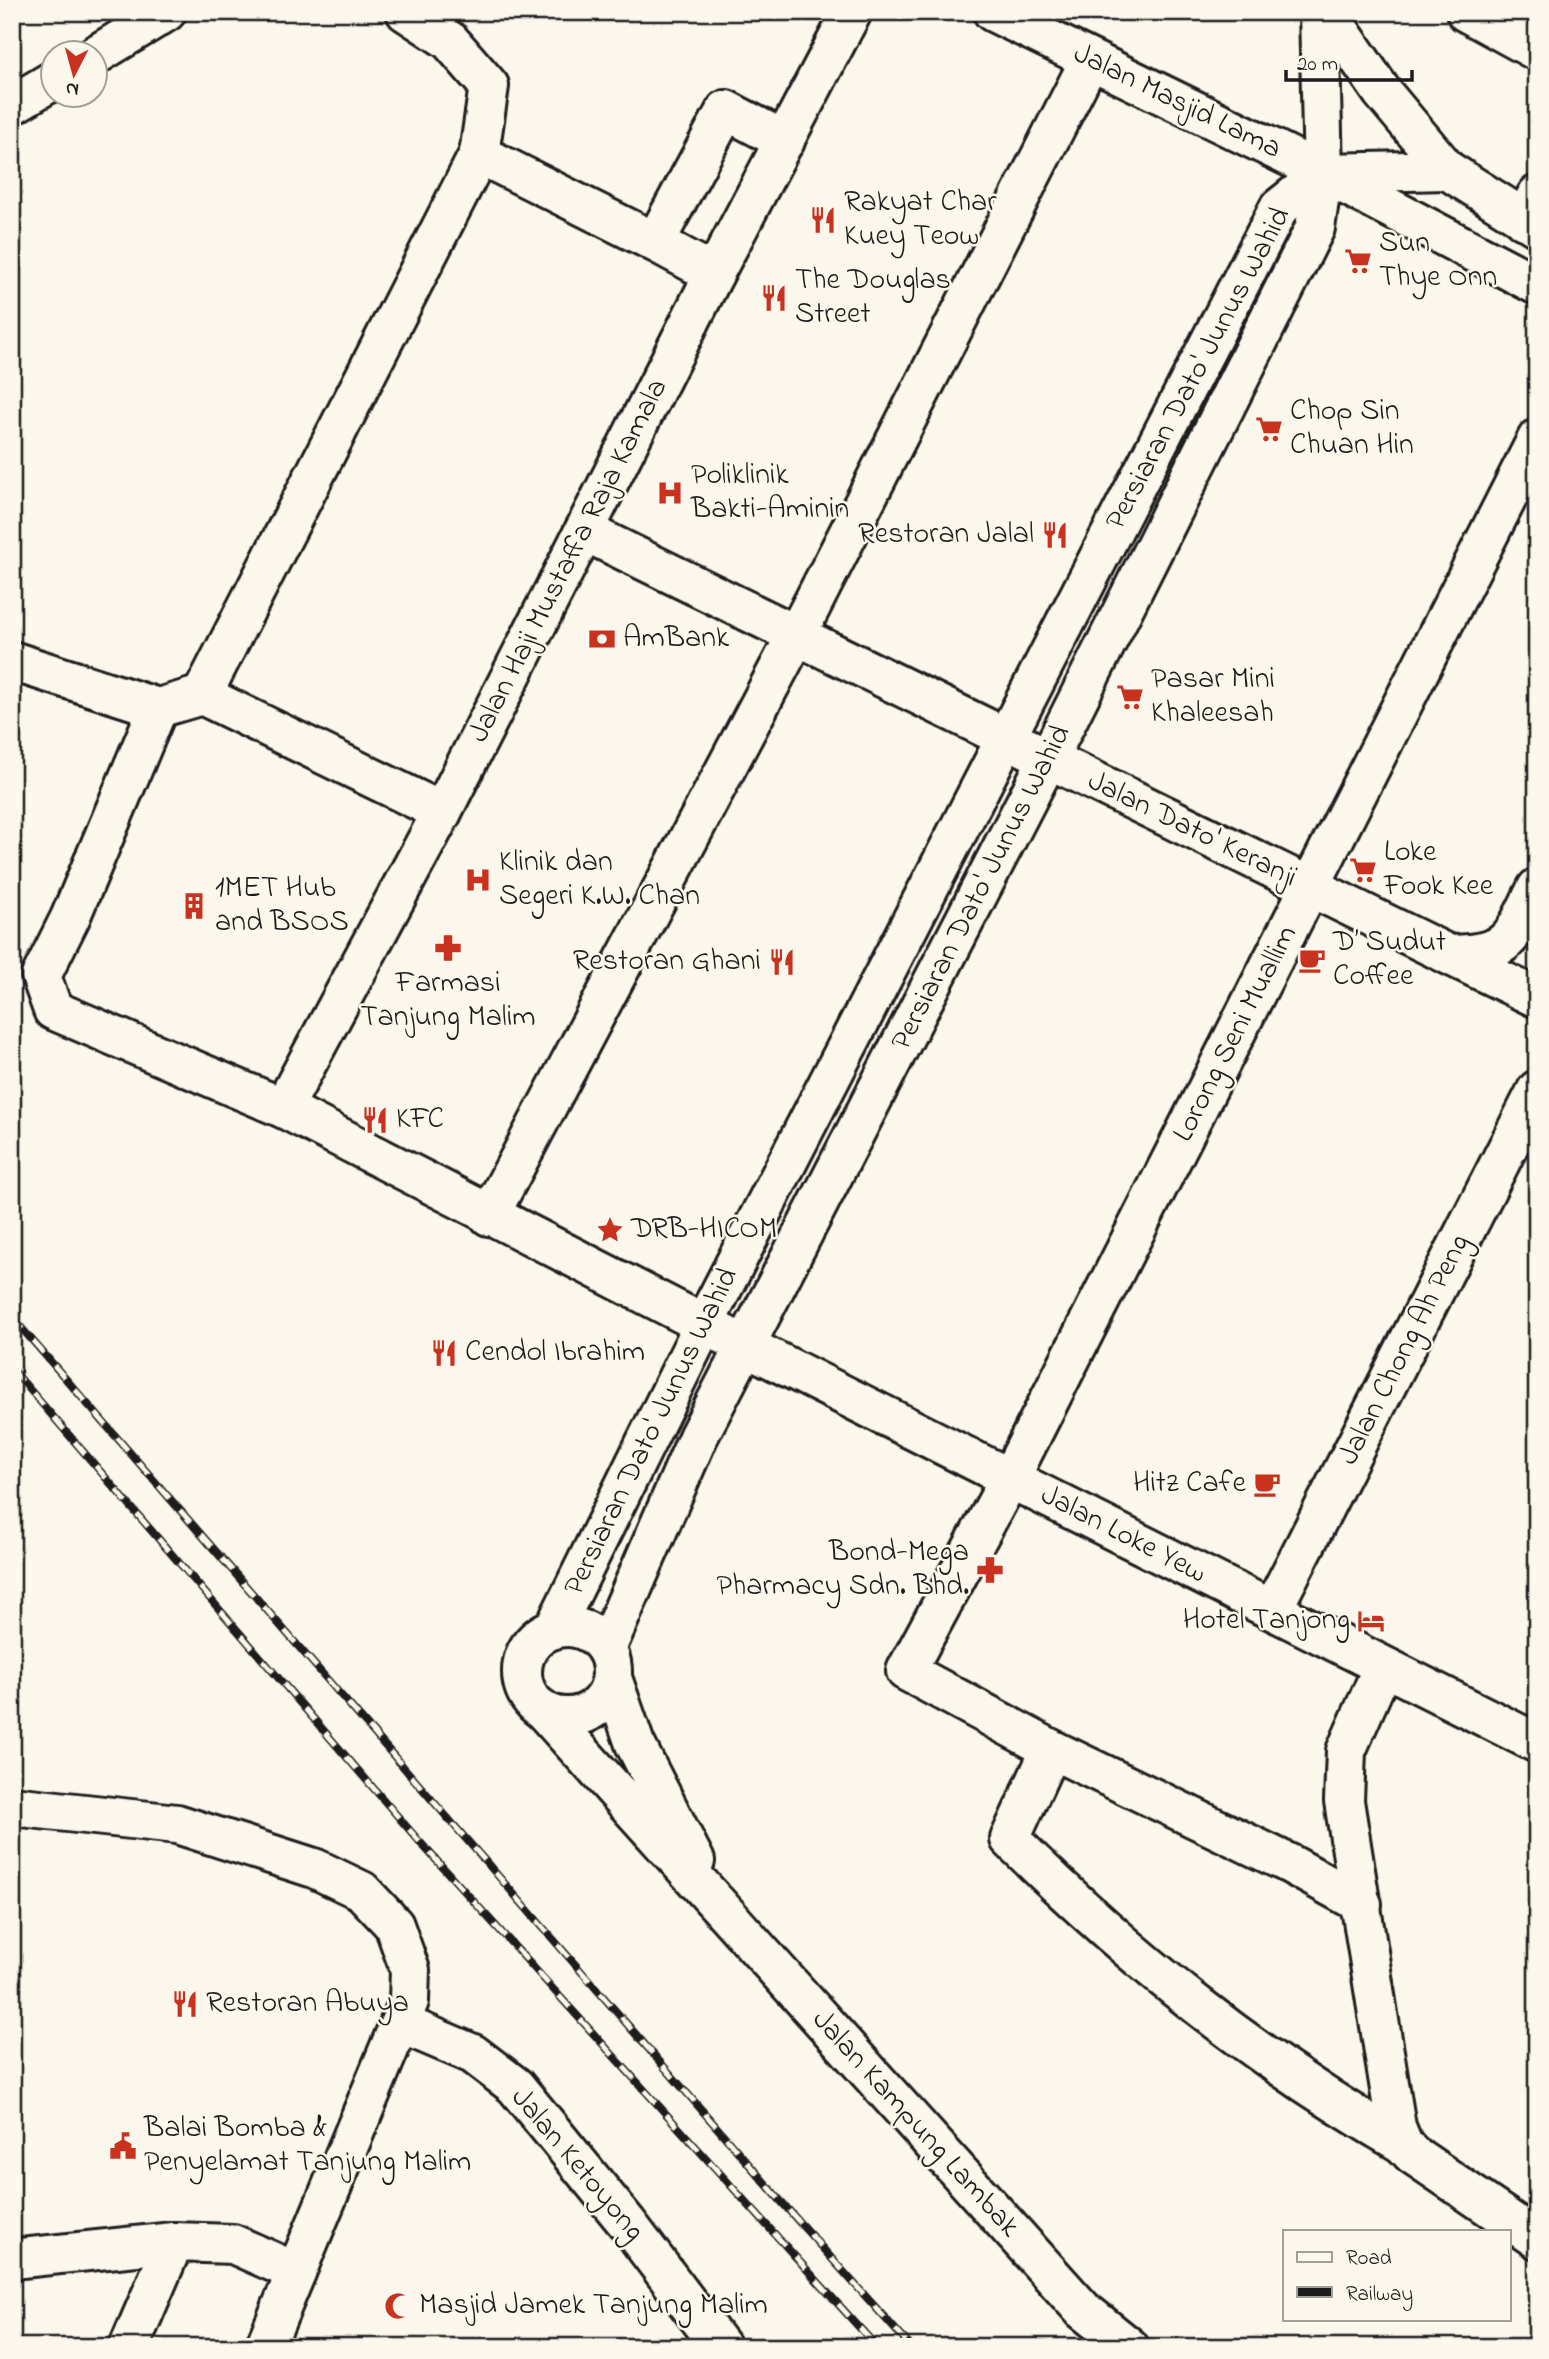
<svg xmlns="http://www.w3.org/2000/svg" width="1549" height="2359" font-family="'Indie Flower',sans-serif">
<rect width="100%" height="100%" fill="#fbf7ec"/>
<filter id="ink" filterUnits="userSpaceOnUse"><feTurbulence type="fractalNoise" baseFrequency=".0143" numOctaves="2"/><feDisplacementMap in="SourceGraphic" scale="14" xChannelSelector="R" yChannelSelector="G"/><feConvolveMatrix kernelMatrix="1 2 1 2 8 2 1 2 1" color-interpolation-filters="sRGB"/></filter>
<g filter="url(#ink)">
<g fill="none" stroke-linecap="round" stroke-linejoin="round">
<defs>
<g id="minor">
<polyline points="406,12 450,41 489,86 479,154"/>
<polyline points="993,12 1323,173"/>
<polyline points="1466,12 1537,51"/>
<polyline points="94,56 166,12"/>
<polyline points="12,105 52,81"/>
<polyline points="1524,220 1537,195"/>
<polyline points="714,274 655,242 726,110 785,141"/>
<polyline points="584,531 1537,998"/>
<polyline points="12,661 158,708 202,695 442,812"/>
<polyline points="202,695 479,154 655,242"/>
<polyline points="158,708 70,918 41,976 53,1010 283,1108 746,1346 1537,1743"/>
<path d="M1450 955C1512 954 1511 938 1537 888"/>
<polyline points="283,1108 442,812 714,274 852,12"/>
<polyline points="489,1216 796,636 1090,60"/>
<polyline points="1272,1610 1537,1090"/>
<circle cx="567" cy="1672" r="45"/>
<polyline points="554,1629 704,1324 1279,208 1323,173"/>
<polyline points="606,1649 698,1437 1048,759 1315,228 1323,173"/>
<polyline points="1383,1667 1346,1751 1344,1801 1396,2127 1403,2144 1412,2154 1537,2239"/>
<polyline points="612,1678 635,1744 695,1861"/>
<polyline points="542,1709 1083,2310 1129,2347"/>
<path d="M1051 1749 1010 1839C1131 1959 1256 2059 1403 2144"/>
<polyline points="12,1806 177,1824 314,1868 362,1891 394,1925 410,1970 409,2001 265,2347"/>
<polyline points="1362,1904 1290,1864 1051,1749 906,1671 1010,1478 1537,439"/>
<polyline points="400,2023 473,2054 515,2086 627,2223 721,2347"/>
<polyline points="12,2259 174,2242 233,2244 296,2272"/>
<polyline points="129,2347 174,2242"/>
</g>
<g id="major">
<polyline points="1319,12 1323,173"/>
<polyline points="1327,12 1382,92 1447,170 1537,227"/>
<polyline points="1323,173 1537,285"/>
<polyline points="1328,173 1447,170"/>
</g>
</defs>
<use href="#minor" stroke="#1c1c1c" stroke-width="44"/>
<use href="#major" stroke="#1c1c1c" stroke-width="44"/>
<use href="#minor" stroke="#fbf7ec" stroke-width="38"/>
<use href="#major" stroke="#fbf7ec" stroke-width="38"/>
<defs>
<g id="rail">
<polyline points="12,1317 800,2223 911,2347"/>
<polyline points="12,1369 419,1841 877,2347"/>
</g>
</defs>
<use href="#rail" stroke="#1c1c1c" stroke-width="8"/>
<use href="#rail" stroke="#fbf7ec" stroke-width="5" stroke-dasharray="16" stroke-linecap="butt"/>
</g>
</g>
<defs>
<symbol id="restaurant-bare" viewBox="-9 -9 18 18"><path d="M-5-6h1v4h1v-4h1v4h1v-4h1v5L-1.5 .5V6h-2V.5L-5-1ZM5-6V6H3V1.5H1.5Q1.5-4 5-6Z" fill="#c8321e" stroke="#fbf7ec" stroke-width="2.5" paint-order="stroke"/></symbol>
<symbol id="supermarket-bare" viewBox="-9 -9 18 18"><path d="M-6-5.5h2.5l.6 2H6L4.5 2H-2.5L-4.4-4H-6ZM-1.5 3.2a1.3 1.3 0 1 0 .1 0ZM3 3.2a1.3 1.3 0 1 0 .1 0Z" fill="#c8321e" stroke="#fbf7ec" stroke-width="2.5" paint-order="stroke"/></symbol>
<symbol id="hospital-bare" viewBox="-9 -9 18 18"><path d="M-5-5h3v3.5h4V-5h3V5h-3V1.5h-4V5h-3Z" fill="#c8321e" stroke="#fbf7ec" stroke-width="2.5" paint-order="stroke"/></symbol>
<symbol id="bank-bare" viewBox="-9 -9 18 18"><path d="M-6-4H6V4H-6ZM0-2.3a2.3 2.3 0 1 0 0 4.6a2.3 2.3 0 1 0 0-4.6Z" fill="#c8321e" stroke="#fbf7ec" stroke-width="2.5" paint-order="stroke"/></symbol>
<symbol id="building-bare" viewBox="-9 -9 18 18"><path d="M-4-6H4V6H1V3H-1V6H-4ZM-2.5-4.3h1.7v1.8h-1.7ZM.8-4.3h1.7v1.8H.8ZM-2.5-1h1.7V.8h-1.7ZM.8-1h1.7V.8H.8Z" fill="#c8321e" stroke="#fbf7ec" stroke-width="2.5" paint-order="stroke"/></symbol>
<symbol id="pharmacy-bare" viewBox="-9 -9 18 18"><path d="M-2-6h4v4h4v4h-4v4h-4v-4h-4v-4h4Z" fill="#c8321e" stroke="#fbf7ec" stroke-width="2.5" paint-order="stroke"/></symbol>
<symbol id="cafe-bare" viewBox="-9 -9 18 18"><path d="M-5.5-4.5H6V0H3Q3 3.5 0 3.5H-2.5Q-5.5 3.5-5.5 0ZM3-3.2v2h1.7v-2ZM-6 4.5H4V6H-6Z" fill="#c8321e" stroke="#fbf7ec" stroke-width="2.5" paint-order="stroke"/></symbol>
<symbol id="sight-bare" viewBox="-9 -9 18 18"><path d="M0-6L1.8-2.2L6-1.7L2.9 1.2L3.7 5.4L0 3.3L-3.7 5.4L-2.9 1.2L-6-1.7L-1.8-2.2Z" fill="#c8321e" stroke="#fbf7ec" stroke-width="2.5" paint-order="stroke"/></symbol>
<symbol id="hotel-bare" viewBox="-9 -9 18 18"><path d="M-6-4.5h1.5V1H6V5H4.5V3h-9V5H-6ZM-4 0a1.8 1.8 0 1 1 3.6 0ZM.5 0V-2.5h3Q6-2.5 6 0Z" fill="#c8321e" stroke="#fbf7ec" stroke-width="2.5" paint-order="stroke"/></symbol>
<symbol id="civic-bare" viewBox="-9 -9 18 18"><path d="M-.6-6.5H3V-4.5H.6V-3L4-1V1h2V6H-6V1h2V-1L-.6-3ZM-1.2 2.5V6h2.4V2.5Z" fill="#c8321e" stroke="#fbf7ec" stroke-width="2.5" paint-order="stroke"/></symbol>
<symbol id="mosque-bare" viewBox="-9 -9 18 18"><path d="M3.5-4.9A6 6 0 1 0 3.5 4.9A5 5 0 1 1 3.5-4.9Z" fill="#c8321e" stroke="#fbf7ec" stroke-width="2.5" paint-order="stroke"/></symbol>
</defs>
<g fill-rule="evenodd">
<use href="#restaurant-bare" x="804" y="201" width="38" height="38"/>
<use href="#supermarket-bare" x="1339" y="242" width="38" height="38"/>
<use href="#restaurant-bare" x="755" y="279" width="38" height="38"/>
<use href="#supermarket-bare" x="1250" y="410" width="38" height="38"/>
<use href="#hospital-bare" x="651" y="474" width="38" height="38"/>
<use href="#restaurant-bare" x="1036" y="516" width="38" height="38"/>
<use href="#bank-bare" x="583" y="620" width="38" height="38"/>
<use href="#supermarket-bare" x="1111" y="678" width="38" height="38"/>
<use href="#supermarket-bare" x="1344" y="851" width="38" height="38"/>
<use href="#hospital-bare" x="459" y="861" width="38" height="38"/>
<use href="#building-bare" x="175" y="887" width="38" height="38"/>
<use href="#pharmacy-bare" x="429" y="929" width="38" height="38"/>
<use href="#cafe-bare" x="1293" y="941" width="38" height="38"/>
<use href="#restaurant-bare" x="763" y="943" width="38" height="38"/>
<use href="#restaurant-bare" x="356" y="1101" width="38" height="38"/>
<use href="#sight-bare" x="591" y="1211" width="38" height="38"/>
<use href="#restaurant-bare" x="425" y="1334" width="38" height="38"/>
<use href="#cafe-bare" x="1248" y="1465" width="38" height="38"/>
<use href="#pharmacy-bare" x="971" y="1551" width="38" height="38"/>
<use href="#hotel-bare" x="1352" y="1602" width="38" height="38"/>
<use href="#restaurant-bare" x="166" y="1985" width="38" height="38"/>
<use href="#civic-bare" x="104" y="2127" width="38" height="38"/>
<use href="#mosque-bare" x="379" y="2287" width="38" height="38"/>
</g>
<g text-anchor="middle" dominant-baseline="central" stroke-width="5" stroke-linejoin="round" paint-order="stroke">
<g font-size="30" fill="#1c1c1c" stroke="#fbf7ec">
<text transform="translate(1177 102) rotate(26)">Jalan Masjid Lama</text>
<text transform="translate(1199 369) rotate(-62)">Persiaran Dato' Junus Wahid</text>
<text transform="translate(569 561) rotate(-63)">Jalan Haji Mustaffa Raja Kamala</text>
<text transform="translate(1192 830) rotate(26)">Jalan Dato' Keranji</text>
<text transform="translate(982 888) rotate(-63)">Persiaran Dato' Junus Wahid</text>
<text transform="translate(1236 1034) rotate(-63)">Lorong Seni Muallim</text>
<text transform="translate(1405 1350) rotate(-63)">Jalan Chong Ah Peng</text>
<text transform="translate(652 1432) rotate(-64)">Persiaran Dato' Junus Wahid</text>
<text transform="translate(1123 1535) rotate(27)">Jalan Loke Yew</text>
<text transform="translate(915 2124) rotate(48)">Jalan Kampung Lambak</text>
<text transform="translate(577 2165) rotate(50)">Jalan Ketoyong</text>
</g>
<g font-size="30" fill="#1c1c1c" stroke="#fbf7ec" text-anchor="start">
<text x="844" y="203">Rakyat Char<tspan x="844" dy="34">Kuey Teow</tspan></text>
<text x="1379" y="244">Sun<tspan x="1379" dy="34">Thye Onn</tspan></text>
<text x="795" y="281">The Douglas<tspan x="795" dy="34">Street</tspan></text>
<text x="1290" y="412">Chop Sin<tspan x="1290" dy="34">Chuan Hin</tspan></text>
<text x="691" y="476">Poliklinik<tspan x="691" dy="34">Bakti-Aminin</tspan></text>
<text x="1034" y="535" text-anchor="end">Restoran Jalal</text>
<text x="623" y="639">AmBank</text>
<text x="1151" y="680">Pasar Mini<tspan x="1151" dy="34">Khaleesah</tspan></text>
<text x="1384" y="853">Loke<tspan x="1384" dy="34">Fook Kee</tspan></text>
<text x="499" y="863">Klinik dan<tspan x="499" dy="34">Segeri K.W. Chan</tspan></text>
<text x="215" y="889">1MET Hub<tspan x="215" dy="34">and BSOS</tspan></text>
<text x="1333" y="943">D’ Sudut<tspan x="1333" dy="34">Coffee</tspan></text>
<text x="761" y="962" text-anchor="end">Restoran Ghani</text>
<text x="448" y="984" text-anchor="middle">Farmasi<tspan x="448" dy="34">Tanjung Malim</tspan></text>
<text x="396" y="1120">KFC</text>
<text x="631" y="1230">DRB-HICOM</text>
<text x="465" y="1353">Cendol Ibrahim</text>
<text x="1246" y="1484" text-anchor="end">Hitz Cafe</text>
<text x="969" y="1553" text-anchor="end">Bond-Mega<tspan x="969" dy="34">Pharmacy Sdn. Bhd.</tspan></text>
<text x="1350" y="1621" text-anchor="end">Hotel Tanjong</text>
<text x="206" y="2004">Restoran Abuya</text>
<text x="144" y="2129">Balai Bomba &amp;<tspan x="144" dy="34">Penyelamat Tanjung Malim</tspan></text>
<text x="419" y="2306">Masjid Jamek Tanjung Malim</text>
</g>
</g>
<rect width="1549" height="2359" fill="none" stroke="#fbf7ec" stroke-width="42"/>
<rect x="21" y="21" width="1507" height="2317" fill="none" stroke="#1c1c1c" stroke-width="2.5" filter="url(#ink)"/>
<rect x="1283" y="2230" width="228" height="91" fill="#fbf7ec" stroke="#a29f99" stroke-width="2"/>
<rect x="1297" y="2252" width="35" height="10" fill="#fbf7ec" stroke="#a29f99" stroke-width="2"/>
<text x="1346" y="2264" font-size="21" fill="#1c1c1c">Road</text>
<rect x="1297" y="2287" width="35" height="10" fill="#1c1c1c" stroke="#a29f99" stroke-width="2"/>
<text x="1346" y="2300" font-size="21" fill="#1c1c1c">Railway</text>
<g transform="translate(74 74) rotate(186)"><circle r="33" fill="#fbf7ec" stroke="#a29f99" stroke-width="2"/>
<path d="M0-5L12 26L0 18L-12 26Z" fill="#c8321e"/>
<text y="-10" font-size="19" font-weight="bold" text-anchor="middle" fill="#1c1c1c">N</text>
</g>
<path d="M1286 70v10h126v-10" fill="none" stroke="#1c1c1c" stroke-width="3.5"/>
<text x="1297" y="70" font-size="21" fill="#1c1c1c" stroke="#fbf7ec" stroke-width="5" paint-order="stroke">20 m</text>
</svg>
